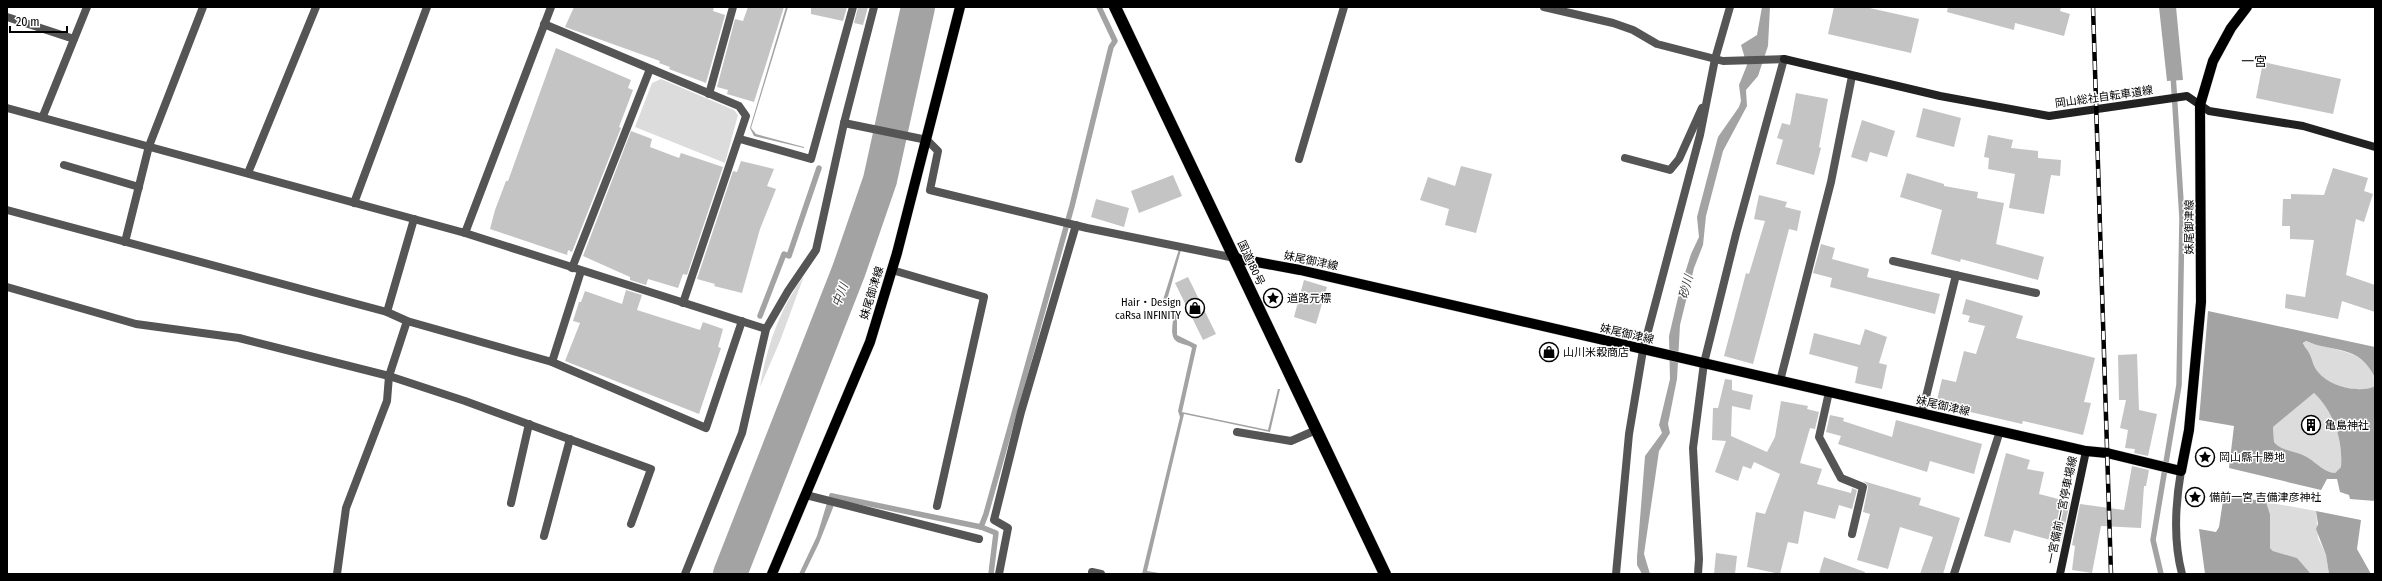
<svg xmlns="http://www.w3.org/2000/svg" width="2382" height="581" font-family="'Fira Sans Condensed','Noto Sans JP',sans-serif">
<rect width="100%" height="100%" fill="#fff"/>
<g fill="#dcdcdc">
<polygon points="661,79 734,110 738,115 725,163 635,127 652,83"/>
<path d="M804 276 780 341 760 387C766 348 780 308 804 276Z"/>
<path d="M2305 341C2331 351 2375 349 2375 386 2358 394 2329 386 2317 372 2311 363 2309 354 2303 345Z"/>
<path d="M2314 393C2334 412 2343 440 2341 467L2335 473C2322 472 2315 460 2303 455 2294 451 2280 450 2274 442L2273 427Z"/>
<polygon points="2266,502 2316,511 2318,538 2326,555 2329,574 2311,574 2297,558 2273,551 2270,548 2270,514"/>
</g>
<g fill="#a3a3a3" fill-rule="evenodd">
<polygon points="786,7 788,7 751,128 756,134 804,147 804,148 754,136 750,128"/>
<polygon points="1762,7 1770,7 1768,46 1758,76 1746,90 1747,106 1723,151 1706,216 1703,245 1694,268 1680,325 1677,379 1668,424 1670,433 1659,451 1644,554 1650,574 1642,574 1637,565 1637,557 1645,456 1662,433 1659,425 1670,379 1669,336 1680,289 1691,254 1699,237 1697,217 1718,137 1739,107 1741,101 1739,85 1747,65 1741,45 1757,35"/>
<polygon points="2159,7 2176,7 2183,80 2167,81"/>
<path d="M1179 249 1181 250 1167 300 1177 314V335L1197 345 1182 412 1268 430 1278 389H1280L1270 432 1184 414 1147 571 1165 574H1142L1180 417 1178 411 1192 348C1189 345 1185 345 1180 343 1168 340 1173 323 1174 314L1163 300Z"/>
<path d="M2208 311 2375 347V378C2360 344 2333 353 2306 341L2303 343C2304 347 2307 349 2309 353 2313 360 2312 365 2318 372 2329 386 2359 394 2375 386V501L2350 499 2349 495 2340 492 2337 479H2327L2321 490 2229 468 2234 426 2199 420ZM2314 393C2334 412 2343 440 2341 467L2335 473C2322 472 2315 460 2303 455 2294 451 2280 450 2274 442L2273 427Z"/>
<polygon points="830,493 838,495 819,543 804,574 799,574 817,536"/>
<polygon points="2224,494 2266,502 2270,514 2270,548 2273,551 2297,558 2311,574 2205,574 2199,529 2216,532 2219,527"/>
<polygon points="2316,511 2361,520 2357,549 2371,574 2329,574 2326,555 2316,529 2318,524"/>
</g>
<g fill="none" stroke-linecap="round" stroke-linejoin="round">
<g stroke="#a3a3a3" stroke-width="5.5">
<polyline points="760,316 784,254 789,256 819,168"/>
<polyline points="832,498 832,496 981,527 986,514 1072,206 1111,47 1115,41 1099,7"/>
<polyline points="981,527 996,533 991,574"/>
<polyline points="2161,574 2153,540 2179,385 2182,218 2173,74"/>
</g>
<polyline stroke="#a3a3a3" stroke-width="34" points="730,574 849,270 880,180 918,7"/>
</g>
<g fill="#c4c4c4">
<polygon points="574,7 714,7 713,11 725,15 706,83 669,69 670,67 659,63 660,61 565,27"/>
<polygon points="748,7 784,7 754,102 727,94 728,90 717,87 735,19 743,21"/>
<polygon points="811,7 847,7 843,21 811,14"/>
<polygon points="858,7 868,7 863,25 854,23"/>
<polygon points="1834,7 1865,7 1919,19 1911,53 1828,34"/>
<polygon points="1948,7 2061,7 2060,11 2070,14 2064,36 2015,23 2014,30 1947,12"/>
<polygon points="556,48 631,80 628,88 633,90 619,127 621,128 572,252 568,250 567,255 490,229 495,210 506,181 508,181"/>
<polygon points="2263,62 2341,79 2333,114 2256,98"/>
<polygon points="1796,93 1828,99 1819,147 1821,148 1814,175 1776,164 1783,140 1777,138 1782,123 1790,125"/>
<polygon points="1923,108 1961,118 1954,147 1916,137"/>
<polygon points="1862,120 1895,131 1887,157 1870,152 1867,162 1851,157"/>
<polygon points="631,131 652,139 650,147 679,158 681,153 723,167 687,275 683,274 678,288 648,279 646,285 630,280 630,277 583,256"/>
<polygon points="1988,135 2013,140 2011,148 2038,151 2038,158 2061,160 2060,176 2051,175 2044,214 2009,208 2015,174 1988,169 1989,158 1984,157"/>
<polygon points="741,161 774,169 767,186 776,189 760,229 742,293 714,286 715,284 697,279 733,171 737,172"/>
<polygon points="1461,166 1492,174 1476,233 1445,225 1449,209 1420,200 1428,177 1455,186"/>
<polygon points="2333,168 2368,178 2364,191 2373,194 2364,222 2356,219 2346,275 2375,285 2375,312 2342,301 2338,319 2285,308 2286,294 2305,297 2314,240 2290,239 2290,226 2282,226 2283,199 2291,199 2291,194 2324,195"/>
<polygon points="1907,173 1944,184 1944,186 1978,192 1977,198 2004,203 1996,244 2044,257 2038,280 1961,259 1960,262 1931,254 1942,210 1900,197"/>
<polygon points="1173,175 1182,196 1139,213 1131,191"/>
<polygon points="1759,195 1787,202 1785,207 1801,211 1797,231 1789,229 1753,364 1724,356 1746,273 1749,274 1765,221 1754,219"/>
<polygon points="1096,199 1129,208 1124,227 1091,217"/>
<polygon points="1821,244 1835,248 1832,259 1869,269 1867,277 1940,294 1935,314 1830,287 1832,278 1813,273"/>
<polygon points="1188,277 1216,334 1203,340 1175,283"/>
<polygon points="1304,280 1327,287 1316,324 1294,317"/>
<polygon points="626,290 642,295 637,310 700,330 703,322 723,329 718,347 721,348 699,414 565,361 580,323 573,321 579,302 581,302 585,291 622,304"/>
<polygon points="1966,299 2023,316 2016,338 2095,358 2084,402 2091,403 2083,435 2023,421 2022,424 1936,404 1942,379 1956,382 1964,351 1976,354 1985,326 1968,322 1970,316 1962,314"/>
<polygon points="1865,329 1887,337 1879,363 1887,365 1882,389 1855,383 1858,367 1809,354 1814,333 1860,345"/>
<polygon points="2137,354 2139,410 2157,414 2148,456 2134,453 2135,449 2125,448 2128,430 2120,428 2126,400 2119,400 2118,355"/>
<polygon points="1725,379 1732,380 1732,390 1753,395 1750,410 1732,406 1731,436 1767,452 1775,437 1781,401 1808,406 1807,409 1819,412 1815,429 1810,428 1800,463 1822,469 1817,484 1851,493 1852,488 1857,490 1852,509 1839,505 1835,519 1804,511 1798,544 1788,542 1780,574 1747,567 1756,512 1765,514 1780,474 1754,462 1751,469 1743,466 1738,481 1715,472 1726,441 1712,440 1713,408 1718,408"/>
<polygon points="1830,415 1844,418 1843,421 1892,437 1896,420 1982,444 1974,474 1930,461 1927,472 1838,444 1841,436 1826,432"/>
<polygon points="2006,453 2030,460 2027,469 2044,472 2039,494 2070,502 2061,543 2014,530 2010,543 1984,536"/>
<polygon points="2132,466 2149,470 2146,486 2144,486 2141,528 2101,526 2092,573 2072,570 2075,546 2072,545 2080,504 2124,510"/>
<polygon points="1863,481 1921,498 1919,505 1960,518 1943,574 1920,574 1933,537 1900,527 1888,569 1857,560 1870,514 1863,512 1868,488 1867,484"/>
<polygon points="1716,553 1737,556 1735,574 1714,574"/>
<polygon points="1824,557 1865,572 1865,574 1819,574"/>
</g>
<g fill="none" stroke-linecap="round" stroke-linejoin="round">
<defs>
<g id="primary">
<polyline points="1235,258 1300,270 2086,451 2107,453 2181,471 2189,430 2201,302 2200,105 2213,61 2231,28 2247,7"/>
<polyline points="772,574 870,342 897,253 960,7"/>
</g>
<polyline id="highway" points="1115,7 1385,574"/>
</defs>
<use href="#primary" stroke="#dbdbdb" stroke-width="11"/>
<use href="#highway" stroke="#dbdbdb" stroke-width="13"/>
<g stroke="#555" stroke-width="8">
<polyline points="1544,7 1613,23 1633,30 1657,44 1723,61 1784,59 1736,234 1704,363 1693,448 1699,559 1698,574"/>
<polyline points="7,17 74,39"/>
<polyline points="544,24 739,106 746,116 683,303"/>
<polyline points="709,94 733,7"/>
<polyline points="7,108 465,233 551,7"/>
<polyline points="43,116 87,7"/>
<polyline points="844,123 927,140 938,151 930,190 1087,228 1235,258"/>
<polyline points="740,139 811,159 853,7"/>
<polyline points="1625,158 1670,170 1679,159 1702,108"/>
<polyline points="1299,159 1344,7"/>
<polyline points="64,165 139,187"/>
<polyline points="248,173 316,7"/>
<polyline points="354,203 427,7"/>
<polyline points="7,210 387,312 407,321 552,362 706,428 742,321"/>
<polyline points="465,233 766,329"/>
<polyline points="125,242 149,146 203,7"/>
<polyline points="1893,261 2036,293"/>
<polyline points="572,268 650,69"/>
<polyline points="892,270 984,297 937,506"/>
<polyline points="7,287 136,324 239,338 389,376 465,401 651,469 631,524"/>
<polyline points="387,312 414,219"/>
<polyline points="552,362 581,271"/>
<polyline points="1780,381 1831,182 1852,76"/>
<polyline points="1829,392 1819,437 1841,478 1863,487 1852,534"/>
<polyline points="1922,413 1956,275"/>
<polyline points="1237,432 1291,441 1316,430"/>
<path d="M2181 471C2175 506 2173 540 2182 574"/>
<polyline points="806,495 979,539"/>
<polyline points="511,503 529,424"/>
<polyline points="544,536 570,439"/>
<polyline points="1092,572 1101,574"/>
<polyline points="337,574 346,508 387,401 389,376 407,321"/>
<polyline points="685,574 742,433 766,329 788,291 816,250 844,123 874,7"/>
<polyline points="999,574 1008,528 994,520 1021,412 1076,225"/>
<polyline points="1616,574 1629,434 1643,350 1700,135 1715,59 1730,7"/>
<polyline points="1954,574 2000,431"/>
</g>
<g stroke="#222" stroke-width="8">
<polyline points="1784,59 1940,96 2049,116 2187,96 2209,111 2303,126 2375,147"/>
<polyline points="2060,574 2086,451"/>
</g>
<use href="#primary" stroke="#000" stroke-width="10"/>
<use href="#highway" stroke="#000" stroke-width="12"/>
<defs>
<polyline id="rail" points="2093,7 2111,574"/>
</defs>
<use href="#rail" stroke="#000" stroke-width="4.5"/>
<use href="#rail" stroke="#fff" stroke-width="3" stroke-dasharray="9" stroke-linecap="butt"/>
</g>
<defs>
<symbol id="sight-ring" viewBox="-11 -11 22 22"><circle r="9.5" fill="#fff" stroke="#000" stroke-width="1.5"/><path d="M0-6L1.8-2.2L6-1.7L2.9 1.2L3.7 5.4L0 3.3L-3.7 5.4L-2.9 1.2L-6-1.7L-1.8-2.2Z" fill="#000"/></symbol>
<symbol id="shop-ring" viewBox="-11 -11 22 22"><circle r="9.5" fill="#fff" stroke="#000" stroke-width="1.5"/><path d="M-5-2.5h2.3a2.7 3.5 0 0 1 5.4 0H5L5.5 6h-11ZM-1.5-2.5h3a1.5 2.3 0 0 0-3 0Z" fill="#000"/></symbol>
<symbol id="building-ring" viewBox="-11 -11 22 22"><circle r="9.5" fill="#fff" stroke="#000" stroke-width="1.5"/><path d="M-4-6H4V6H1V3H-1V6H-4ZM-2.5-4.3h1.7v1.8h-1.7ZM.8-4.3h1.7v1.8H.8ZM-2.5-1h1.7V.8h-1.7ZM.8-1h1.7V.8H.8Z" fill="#000"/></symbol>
</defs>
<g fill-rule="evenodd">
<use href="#sight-ring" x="1262" y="287" width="22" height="22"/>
<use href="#shop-ring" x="1184" y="297" width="22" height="22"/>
<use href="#shop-ring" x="1538" y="341" width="22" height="22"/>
<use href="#building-ring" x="2300" y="414" width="22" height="22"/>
<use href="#sight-ring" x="2194" y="446" width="22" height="22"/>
<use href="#sight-ring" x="2184" y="486" width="22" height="22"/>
</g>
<g text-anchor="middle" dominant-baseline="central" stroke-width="3" stroke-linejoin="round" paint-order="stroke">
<g font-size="11" fill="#000" stroke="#fff">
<text transform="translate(2104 97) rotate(-8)">岡山総社自転車道線</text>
<text transform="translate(2189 227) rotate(-90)">妹尾御津線</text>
<text transform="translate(1311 261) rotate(12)">妹尾御津線</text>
<text transform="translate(1251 263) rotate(65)">国道180号</text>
<text transform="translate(872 293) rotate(-73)">妹尾御津線</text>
<text transform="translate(1627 334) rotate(13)">妹尾御津線</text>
<text transform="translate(1943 406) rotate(13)">妹尾御津線</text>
<text transform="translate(2062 510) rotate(-78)">一宮備前一宮停車場線</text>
</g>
<g font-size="11" fill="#000" stroke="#fff" text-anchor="start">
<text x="1287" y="298">道路元標</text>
<text x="1181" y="302" text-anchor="end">Hair・Design<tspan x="1181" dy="13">caRsa INFINITY</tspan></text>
<text x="1563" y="352">山川米穀商店</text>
<text x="2325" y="425">亀島神社</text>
<text x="2219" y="457">岡山縣十勝地</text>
<text x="2209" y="497">備前一宮 吉備津彦神社</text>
</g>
<g font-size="12" font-style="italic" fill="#444" stroke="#fff">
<text transform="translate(1686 287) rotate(-75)">砂川</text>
<text transform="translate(840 295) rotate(-69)">中川</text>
</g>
<g font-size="13" fill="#000" stroke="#fff">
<text x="2254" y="61">一宮</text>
</g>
</g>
<rect width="2382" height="581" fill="none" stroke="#000000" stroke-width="16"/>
<path d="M10 26v6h57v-6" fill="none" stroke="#000000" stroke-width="2"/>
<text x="16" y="26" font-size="12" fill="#000000" stroke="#ffffff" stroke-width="3" paint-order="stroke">20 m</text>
</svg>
